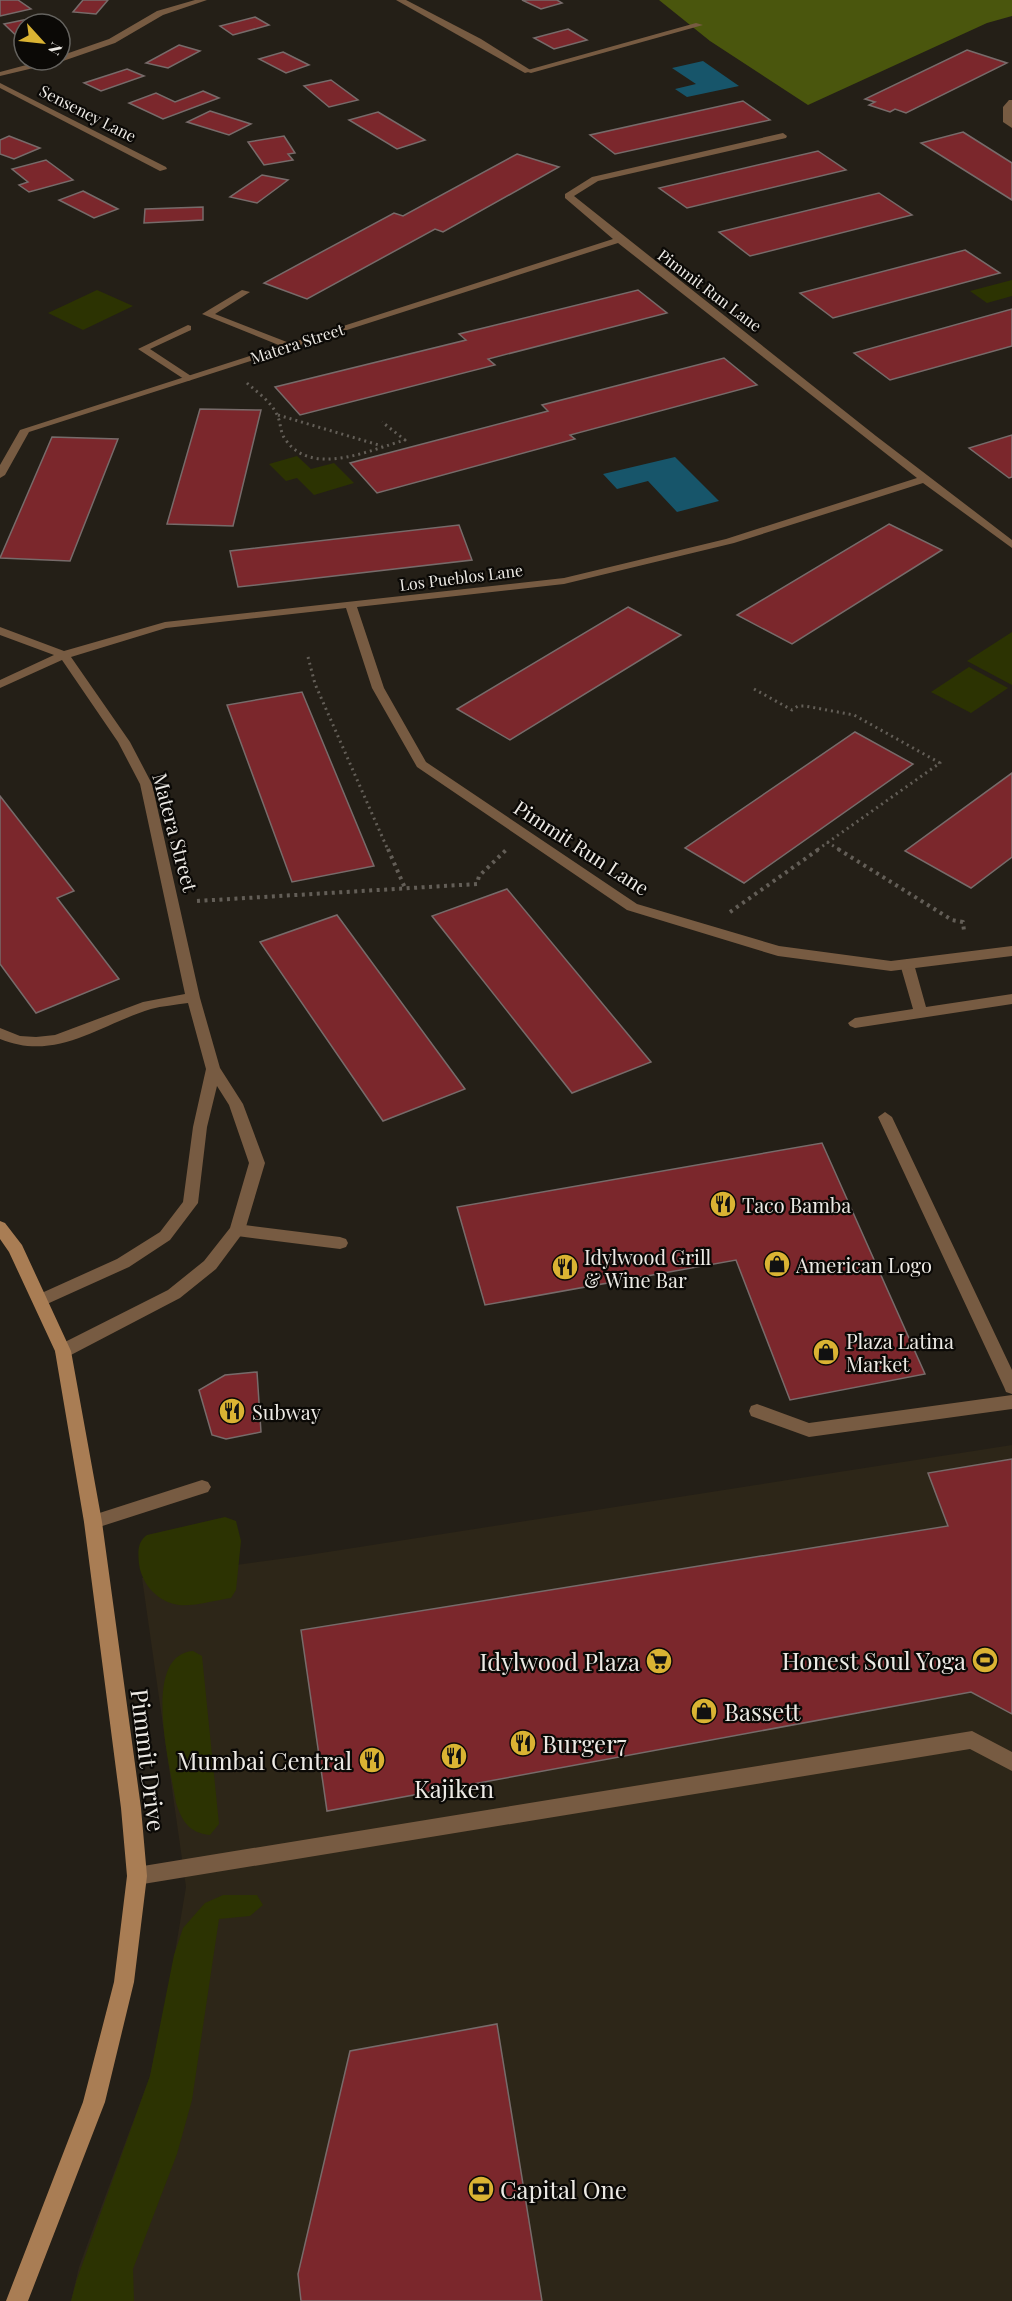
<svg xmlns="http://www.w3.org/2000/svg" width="1012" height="2301" font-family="'Playfair Display',serif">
<rect width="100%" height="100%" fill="#241f17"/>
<polygon fill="#2d2618" points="1012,1445 1012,1459 928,1473 948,1526 302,1630 327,1811 971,1692 1012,1714 1012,2301 542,2301 298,2274 301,2301 71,2301 79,2267 150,2076 171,1976 186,1887 142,1578 302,1556"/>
<g fill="#2c3302">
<polygon points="1012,280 1012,296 987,303 970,291"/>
<polygon points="97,290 133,306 83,330 48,313"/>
<polygon points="297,456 311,469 334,463 354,483 314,495 297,478 286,481 269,464"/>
<polygon points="1012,632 1012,685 967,661"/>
<polygon points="969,667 1008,688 971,713 931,692"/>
<path d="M225 1517 236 1521 241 1541 236 1590 231 1598C217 1600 192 1607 179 1605 158 1602 142 1585 139 1564 138 1553 137 1542 147 1535Z"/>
<path d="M193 1651 202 1656 219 1824 210 1835C189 1833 182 1821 176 1803 171 1770 140 1655 193 1651Z"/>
<polygon points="223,1895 257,1895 263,1905 250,1916 219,1919 192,2100 177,2154 133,2269 134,2301 71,2301 77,2279 150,2076 174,1955 183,1928 205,1903"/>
</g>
<polygon fill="#4a560d" points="659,0 1012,0 1012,16 987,23 808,105 710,41"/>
<g fill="#17556a">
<polygon points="703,61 739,86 687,97 675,89 696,84 672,68"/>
<polygon points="675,457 719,501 677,512 648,481 617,489 603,474"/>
</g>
<g fill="#7b272c" stroke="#776b6a" stroke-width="1.5">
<polygon points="0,0 18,0 31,9 0,16"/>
<polygon points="83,0 108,0 96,14 73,12"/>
<polygon points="522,0 557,0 562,3 541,9"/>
<polygon points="255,17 269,25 233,35 220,26"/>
<polygon points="28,19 34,24 24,24 23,42 4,24"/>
<polygon points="568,29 587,40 554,49 534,38"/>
<polygon points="179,45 200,51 168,68 146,63"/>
<polygon points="967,50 1007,63 906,113 895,109 890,112 869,105 875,102 865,99"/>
<polygon points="283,52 309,65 286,73 259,59"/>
<polygon points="127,69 144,76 101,91 84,83"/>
<polygon points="331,80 358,100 329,107 304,86"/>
<polygon points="203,91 219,98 163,119 129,103 156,93 175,102"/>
<polygon points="743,101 770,120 615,154 590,135"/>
<polygon points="210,111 251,124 229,135 187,122"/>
<polygon points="378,112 425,140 397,149 349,120"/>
<polygon points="963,132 1012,163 1012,200 921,143"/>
<polygon points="9,136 40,148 14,159 0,154 0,140"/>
<polygon points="284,136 295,153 288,154 293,160 264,165 248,142"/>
<polygon points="818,151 846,170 687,208 659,188"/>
<polygon points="517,154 559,167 443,232 435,229 307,299 264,283 394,213 403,216"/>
<polygon points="46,160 73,180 29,192 19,185 28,182 12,169"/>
<polygon points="262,175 288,180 257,203 230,197"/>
<polygon points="83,191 118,209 94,218 59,200"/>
<polygon points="879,193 912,215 750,256 719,232"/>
<polygon points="203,207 203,220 144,223 145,209"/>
<polygon points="965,250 1000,273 833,318 800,293"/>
<polygon points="638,290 667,313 488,359 495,365 300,415 275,387 466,340 459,334"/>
<polygon points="1012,309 1012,346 890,380 854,353"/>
<polygon points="724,358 757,385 570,435 575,439 377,493 350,463 548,411 542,405"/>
<polygon points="200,409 261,410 233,526 167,524"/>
<polygon points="1012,435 1012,477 1009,478 969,448"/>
<polygon points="52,437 118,439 70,561 0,558"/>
<polygon points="889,524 942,550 792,644 737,615"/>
<polygon points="459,525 472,560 238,587 230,551"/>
<polygon points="628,607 681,635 510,740 457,709"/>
<polygon points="302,692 374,866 292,882 227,705"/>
<polygon points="855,732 913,764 744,883 685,848"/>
<polygon points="1012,773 1012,857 971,888 905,851"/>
<polygon points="0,796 74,891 57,898 119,979 36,1013 0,964"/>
<polygon points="507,889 651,1062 572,1093 432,916"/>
<polygon points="337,915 465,1089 383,1121 260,942"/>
<polygon points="822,1143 925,1374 790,1400 736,1260 485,1305 457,1207"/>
<polygon points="257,1372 261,1432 226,1439 212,1435 199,1390 225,1375"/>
<polygon points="1012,1459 1012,1714 971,1692 327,1811 301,1630 948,1526 928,1473"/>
<polygon points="497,2024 542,2301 301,2301 298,2274 350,2051"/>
</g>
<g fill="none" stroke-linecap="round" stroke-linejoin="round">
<g stroke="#635e57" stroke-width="3" stroke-dasharray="2 4" stroke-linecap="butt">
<path d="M247 383C258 393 272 402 278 417 281 424 280 432 285 439 311 478 370 450 405 440L382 422"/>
<polyline points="278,415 382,446"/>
<polyline points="308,657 315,684 388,850"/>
<polyline points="754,689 792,710 798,706 805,706 854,715 940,763 817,850"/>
<polyline points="827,842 840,850"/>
</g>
<g stroke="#635e57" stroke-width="4" stroke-dasharray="3 4.5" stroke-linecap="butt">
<polyline points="388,849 405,888"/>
<polyline points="838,849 952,920 963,922 964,931"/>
<polyline points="197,901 477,884 479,876 506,850"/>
<polyline points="730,912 819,849"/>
</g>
<g fill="#775b42" fill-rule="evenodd">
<polygon points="696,23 703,25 531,73 524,71"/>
<polygon points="242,290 250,292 215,314 292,344 292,348 286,348 202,314"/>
<polygon points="188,325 191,326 191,330 150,349 191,376 191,380 187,381 138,349"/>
<polygon points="907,959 914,964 926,1007 1012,994 1012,1004 855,1028 850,1026 848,1023 855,1018 913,1009 900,964"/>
<polygon points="885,1112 892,1117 1012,1370 1012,1394 1006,1392 1004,1387 878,1117"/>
<polygon points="237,1224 340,1237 346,1239 348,1243 346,1247 340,1249 237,1236 232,1234 229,1230 232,1226"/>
<polygon points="1012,1395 1012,1409 809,1437 751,1416 749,1411 751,1406 757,1404 809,1423"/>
<polygon points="202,1480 208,1482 211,1487 208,1492 93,1529 87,1527 84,1522 87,1517"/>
<polygon points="972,1731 1012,1752 1012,1771 970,1749 137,1885 130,1883 127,1876 130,1869 137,1867"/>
</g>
<g fill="#775b42" fill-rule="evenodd">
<polygon points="195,0 207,0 163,15 115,43 63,61 0,76 0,72 45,60 60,60 60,56 109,39 157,11"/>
<polygon points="396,0 406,0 481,39 532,71 525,73"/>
<polygon points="0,83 166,167 167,169 160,171 0,88"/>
<polygon points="1009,100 1012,100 1012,128 1003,122 1003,107"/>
<path d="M783 133 787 136 786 138 598 181 574 196 876 436 1012 540V548L923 483 734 543 564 584 357 607 384 688 426 762 637 904 779 946 891 961 1012 946V956L891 971 778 956 627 910 417 767 372 688 346 608 166 628 71 657 130 742 152 784 200 998 220 1068 243 1104 265 1163 245 1230 216 1269 180 1298 69 1356 63 1357 57 1356 55 1351 57 1346 168 1290 204 1261 230 1228 249 1163 229 1105 217 1086 207 1127 198 1203 170 1240 129 1267 47 1304 41 1306 35 1304 33 1300 35 1296 117 1259 160 1232 183 1202 193 1127 206 1069 188 1003C175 1005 162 1006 151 1009 99 1025 56 1062 0 1039V1028L20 1036 36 1037 55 1035 143 1002 185 994 140 784 118 742 62 660 0 688V680L54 655 0 635V627L64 651 165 622 564 578 726 539 917 478 618 243 29 432 5 475 0 478V465L20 430 613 239 565 198V194L592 177Z"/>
</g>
<polygon fill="#a97d54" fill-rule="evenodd" points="0,1221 5,1223 22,1245 71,1351 102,1522 141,1808 147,1876 134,1982 105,2102 28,2301 6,2301 83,2102 114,1982 127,1876 121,1808 84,1522 55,1351 9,1252 0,1239"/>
</g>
<defs>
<symbol id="restaurant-disc" viewBox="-11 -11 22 22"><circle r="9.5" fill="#dab333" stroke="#0b0906"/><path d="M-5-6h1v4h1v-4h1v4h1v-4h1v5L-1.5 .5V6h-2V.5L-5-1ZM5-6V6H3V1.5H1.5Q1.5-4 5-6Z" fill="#111"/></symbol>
<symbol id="shop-disc" viewBox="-11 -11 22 22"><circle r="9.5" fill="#dab333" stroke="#0b0906"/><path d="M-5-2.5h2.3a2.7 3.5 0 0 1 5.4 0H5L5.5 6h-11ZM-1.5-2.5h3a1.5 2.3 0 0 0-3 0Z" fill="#111"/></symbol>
<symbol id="stadium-disc" viewBox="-11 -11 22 22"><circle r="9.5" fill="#dab333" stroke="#0b0906"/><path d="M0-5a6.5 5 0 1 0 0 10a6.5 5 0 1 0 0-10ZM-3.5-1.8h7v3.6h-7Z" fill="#111"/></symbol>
<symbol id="supermarket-disc" viewBox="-11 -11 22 22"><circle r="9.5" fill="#dab333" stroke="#0b0906"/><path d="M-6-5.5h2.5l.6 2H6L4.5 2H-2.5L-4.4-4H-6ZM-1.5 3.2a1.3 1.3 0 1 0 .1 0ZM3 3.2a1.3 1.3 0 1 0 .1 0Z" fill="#111"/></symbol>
<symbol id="bank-disc" viewBox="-11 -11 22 22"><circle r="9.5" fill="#dab333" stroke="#0b0906"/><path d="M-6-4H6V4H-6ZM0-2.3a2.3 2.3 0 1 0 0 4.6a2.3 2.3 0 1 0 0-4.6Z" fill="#111"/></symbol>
</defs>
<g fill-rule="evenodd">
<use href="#restaurant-disc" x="708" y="1189" width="30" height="30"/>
<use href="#shop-disc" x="762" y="1249" width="30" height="30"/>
<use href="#restaurant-disc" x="550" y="1252" width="30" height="30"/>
<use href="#shop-disc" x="811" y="1337" width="30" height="30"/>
<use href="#restaurant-disc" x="217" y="1396" width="30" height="30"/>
<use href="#stadium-disc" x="970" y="1645" width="30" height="30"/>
<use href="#supermarket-disc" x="644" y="1646" width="30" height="30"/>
<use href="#shop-disc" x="689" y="1696" width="30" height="30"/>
<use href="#restaurant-disc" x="508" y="1728" width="30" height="30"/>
<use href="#restaurant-disc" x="439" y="1741" width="30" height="30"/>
<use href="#restaurant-disc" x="357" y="1745" width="30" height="30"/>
<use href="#bank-disc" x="466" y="2174" width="30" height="30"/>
</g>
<g text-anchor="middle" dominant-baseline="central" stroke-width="4.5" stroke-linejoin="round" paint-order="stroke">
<g font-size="16" fill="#edeae5" stroke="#0b0906">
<text transform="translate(88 113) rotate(27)">Senseney Lane</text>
<text transform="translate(710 290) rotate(37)">Pimmit Run Lane</text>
<text transform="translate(297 343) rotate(-18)">Matera Street</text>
<text transform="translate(461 577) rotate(-7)">Los Pueblos Lane</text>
</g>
<g font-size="20" fill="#edeae5" stroke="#0b0906">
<text transform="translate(176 832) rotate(75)">Matera Street</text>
<text transform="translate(582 847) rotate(33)">Pimmit Run Lane</text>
</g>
<g font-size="20" fill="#edeae5" stroke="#0b0906" text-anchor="start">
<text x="742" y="1204">Taco Bamba</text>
<text x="584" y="1256">Idylwood Grill<tspan x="584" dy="23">&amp; Wine Bar</tspan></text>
<text x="796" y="1264">American Logo</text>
<text x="846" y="1340">Plaza Latina<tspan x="846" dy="23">Market</tspan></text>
<text x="252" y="1411">Subway</text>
</g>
<g font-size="24" fill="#edeae5" stroke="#0b0906" text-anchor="end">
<text x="966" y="1660">Honest Soul Yoga</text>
<text x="640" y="1661">Idylwood Plaza</text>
<text x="724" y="1711" text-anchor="start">Bassett</text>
<text x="542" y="1743" text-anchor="start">Burger7</text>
<text x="352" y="1760">Mumbai Central</text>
<text x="454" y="1788" text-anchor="middle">Kajiken</text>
<text x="500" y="2189" text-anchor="start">Capital One</text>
</g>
<g font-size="24" fill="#edeae5" stroke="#0b0906">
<text transform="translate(149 1760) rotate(83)">Pimmit Drive</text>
</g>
</g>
<g transform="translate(42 42) rotate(117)"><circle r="28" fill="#0b0906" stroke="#65635f" stroke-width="1.5"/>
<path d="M0-4.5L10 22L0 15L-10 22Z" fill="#dab333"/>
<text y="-9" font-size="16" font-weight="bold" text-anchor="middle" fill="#edeae5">N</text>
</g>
</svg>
